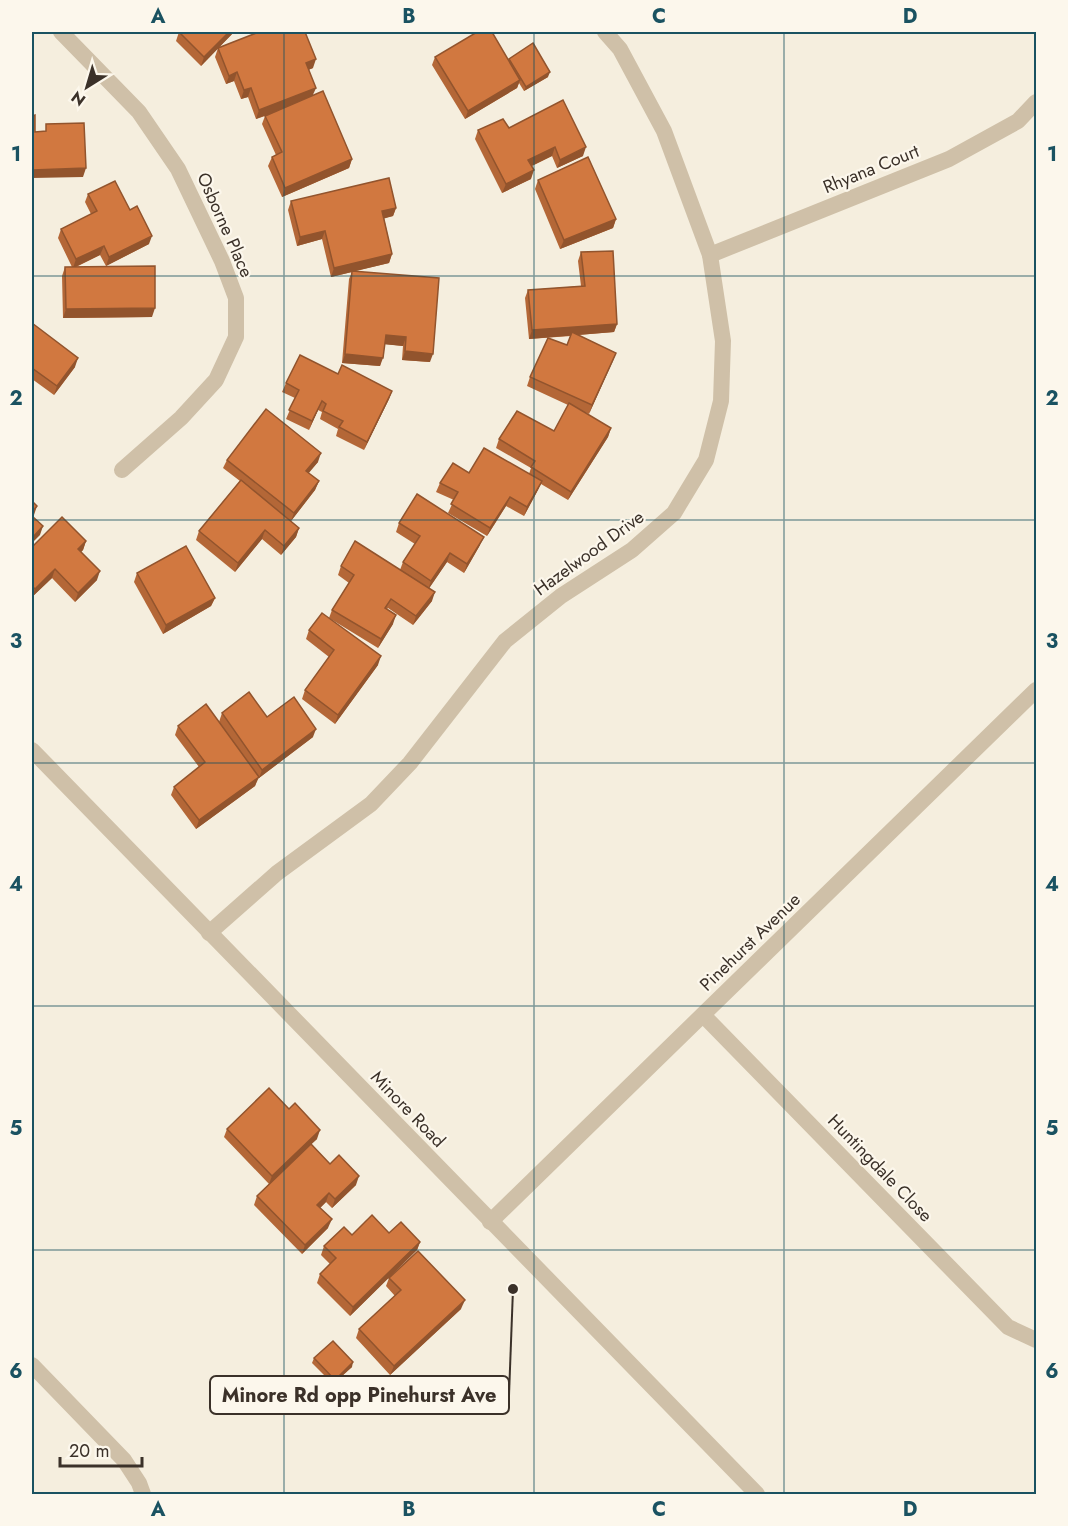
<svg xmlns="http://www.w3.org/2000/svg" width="1068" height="1526" font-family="Jost,sans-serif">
<rect width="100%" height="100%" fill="#f5eede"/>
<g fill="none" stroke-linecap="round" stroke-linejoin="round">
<g stroke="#cfc0a8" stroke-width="16">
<polyline points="61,32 139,112 178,169 222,261 236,298 236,337 216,380 181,418 122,470"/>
<polyline points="710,255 949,159 1018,121 1036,102"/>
<polyline points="209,933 277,873 371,804 410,763 505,641 561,596 632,550 674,513 706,460 721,401 723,341 710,255 664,131 620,49 605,32"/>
<polyline points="703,1015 1008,1327 1036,1340"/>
<polyline points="490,1222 1036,690"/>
<polyline points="32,1365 124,1460 139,1483 143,1494"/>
</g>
<polyline stroke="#cfc0a8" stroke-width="16" points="32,750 757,1494"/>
</g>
<g fill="#b46737">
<polygon points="179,32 234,32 201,66 176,41"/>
<polygon points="218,48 313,68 308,70 313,95 352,159 349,168 282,197 268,166 272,157 276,155 262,124 265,116 256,119 248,97 241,99 234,81 226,84 215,57"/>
<polygon points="435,57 508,59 548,77 524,91 519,83 517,88 465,119 432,65"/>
<polygon points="509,128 583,156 557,168 552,156 532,166 531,179 502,193 475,139 478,130"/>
<polygon points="538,180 616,219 613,228 560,249 535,189"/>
<polygon points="88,194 130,210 149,244 106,266 100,255 76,267 152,317 63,318 62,276 65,267 72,267 58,238 61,229 91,214 85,202"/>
<polygon points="291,201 396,208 393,216 384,218 392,254 389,263 355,271 430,362 402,360 403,346 385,344 380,366 342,363 349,279 352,272 331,277 322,239 297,246 288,210"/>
<polygon points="581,252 617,324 614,332 578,335 616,353 589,414 582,411 611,428 608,437 568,500 541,484 524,516 506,506 487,536 448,513 454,500 436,492 440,483 469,473 529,474 531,468 496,448 499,439 554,431 568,405 527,386 530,377 567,345 571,336 529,339 525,298 528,290 581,286 578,261"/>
<polygon points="32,323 75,367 54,395 32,379"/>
<polygon points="338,374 392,391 389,399 364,450 336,436 338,429 320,419 322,412 318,410 309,430 286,419 295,398 282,392 286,383"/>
<polygon points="227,460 318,462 308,473 319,481 315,490 291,521 299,528 296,537 281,555 262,539 235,572 196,540 199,531 240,481 223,468"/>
<polygon points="399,523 480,545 464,573 447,562 429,588 432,601 413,625 388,608 387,609 393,624 378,648 329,618 332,610 349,583 338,575 341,566 400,570 403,562 415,544 396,532"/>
<polygon points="86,541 83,550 81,552 97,580 75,602 52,578 32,597 32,547"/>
<polygon points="137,573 215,598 211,606 163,634 134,582"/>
<polygon points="309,630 378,665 335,724 302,699 305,690 329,657 306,639"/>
<polygon points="222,713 267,717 313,737 259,778 258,777 255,786 196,829 171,795 174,787 199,767 175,735 178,726 219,722"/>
<polygon points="227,1129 317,1139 311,1144 330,1164 356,1185 332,1208 326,1202 320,1208 328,1228 302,1254 254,1205 257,1196 269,1184 224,1137"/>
<polygon points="389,1233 420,1242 417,1250 350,1316 317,1283 320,1274 330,1264 321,1255 324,1246 352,1235"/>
<polygon points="389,1278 461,1309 390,1375 356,1338 359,1329 395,1296 386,1286"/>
<polygon points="314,1358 352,1367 333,1384 312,1363"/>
</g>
<g fill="#92542d">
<polygon points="229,32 234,32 201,66 204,57"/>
<polygon points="316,59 313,68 303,72 306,63"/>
<polygon points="237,72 234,81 226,84 229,76"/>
<polygon points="550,72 548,77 524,91 526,87"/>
<polygon points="520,80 517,88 465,119 468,111"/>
<polygon points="251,88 248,97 241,99 244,90"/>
<polygon points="316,88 312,97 256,119 259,110"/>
<polygon points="555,147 552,156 525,169 528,160"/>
<polygon points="586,147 583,156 557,168 560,160"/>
<polygon points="352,159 349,168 282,197 285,188"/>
<polygon points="86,168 83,177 32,178 32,170"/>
<polygon points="534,170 531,179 502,193 506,184"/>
<polygon points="396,208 393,216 379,220 382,211"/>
<polygon points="616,219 613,228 560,249 564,240"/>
<polygon points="325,231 322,239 297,246 300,237"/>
<polygon points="152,236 149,244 106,266 109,257"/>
<polygon points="104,246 100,255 73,268 76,259"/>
<polygon points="392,254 389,263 331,277 334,268"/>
<polygon points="155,308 152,317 63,318 66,309"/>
<polygon points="617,324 614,332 529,339 532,330"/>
<polygon points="386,335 406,337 403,346 382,344"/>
<polygon points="405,351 433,354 430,362 402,360"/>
<polygon points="616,353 613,361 589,414 592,405"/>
<polygon points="345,354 383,358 380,366 342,363"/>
<polygon points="78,358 75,367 54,395 57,386"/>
<polygon points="392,391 389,399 364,450 367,442"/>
<polygon points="322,401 318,410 309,430 312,421"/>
<polygon points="611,428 608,437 568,500 571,492"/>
<polygon points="321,453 318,462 303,480 306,471"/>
<polygon points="319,481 315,490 291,521 294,513"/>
<polygon points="542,481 538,490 524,516 527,507"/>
<polygon points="510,497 506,506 487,536 490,528"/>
<polygon points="37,506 34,515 32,517 32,512"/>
<polygon points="43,526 40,535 32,543 32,538"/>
<polygon points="299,528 296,537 281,555 284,546"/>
<polygon points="265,530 262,539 235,572 238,563"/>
<polygon points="484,537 480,545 464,573 467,564"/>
<polygon points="86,541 83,550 75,558 78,549"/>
<polygon points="450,553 447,562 428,590 431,581"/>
<polygon points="55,569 52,578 32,597 35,589"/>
<polygon points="100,571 97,580 75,602 78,593"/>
<polygon points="435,592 432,601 413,625 416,616"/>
<polygon points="215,598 211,606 163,634 166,625"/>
<polygon points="396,615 393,624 378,648 381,639"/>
<polygon points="381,656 378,665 335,724 338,715"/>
<polygon points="316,729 313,737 259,778 262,770"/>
<polygon points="259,777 255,786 196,829 199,820"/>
<polygon points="320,1130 317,1139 269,1184 272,1176"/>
<polygon points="359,1176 356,1185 332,1208 335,1199"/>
<polygon points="329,1193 326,1202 314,1214 317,1205"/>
<polygon points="332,1219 328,1228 302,1254 305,1245"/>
<polygon points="420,1242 417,1250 350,1316 353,1307"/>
<polygon points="465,1300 461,1309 390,1375 394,1366"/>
<polygon points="353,1362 352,1367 333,1384 335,1380"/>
</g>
<g fill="#d17840" stroke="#92542d" stroke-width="1.5">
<polygon points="179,32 229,32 204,57"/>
<polygon points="259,32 305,32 316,59 306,63 316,88 259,110 251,88 244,90 237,72 229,76 218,48"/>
<polygon points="477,32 492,32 520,80 468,111 435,57"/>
<polygon points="533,43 550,72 526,87 509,59"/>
<polygon points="323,91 352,159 285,188 272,157 282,152 265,116"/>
<polygon points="563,100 586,147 560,160 555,147 528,160 534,170 506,184 478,130 503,119 509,128"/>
<polygon points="35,115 35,132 46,131 46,124 84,123 86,168 32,170 32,116"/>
<polygon points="588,157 616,219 564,240 538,180"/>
<polygon points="389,178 396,208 382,211 392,254 334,268 325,231 300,237 291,201"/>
<polygon points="115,181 130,210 137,206 152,236 109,257 104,246 76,259 61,229 97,211 88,194"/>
<polygon points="613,251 617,324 532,330 528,290 585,286 581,252"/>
<polygon points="155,266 155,308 66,309 65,267"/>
<polygon points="352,271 439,278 433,354 405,351 406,337 386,335 383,358 345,354"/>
<polygon points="32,323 78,358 57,386 32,368"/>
<polygon points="572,332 616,353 592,405 530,377 548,338 567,345"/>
<polygon points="300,355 338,374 342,365 392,391 367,442 339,427 343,421 323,411 326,404 322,401 312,421 289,410 299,390 286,383"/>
<polygon points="569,403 611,428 571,492 531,467 535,461 499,439 517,411 554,431"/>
<polygon points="266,409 321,453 306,471 319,481 294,513 227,460"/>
<polygon points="484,448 542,481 527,507 510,497 490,528 451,504 458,492 440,483 453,463 469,473"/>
<polygon points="241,480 299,528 284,546 265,530 238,563 199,531"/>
<polygon points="417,494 484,537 467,564 450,553 431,581 403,562 420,536 399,523"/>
<polygon points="32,501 37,506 32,512"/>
<polygon points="32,516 43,526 32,538"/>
<polygon points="62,517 86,541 78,549 100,571 78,593 55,569 35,589 32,586 32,547"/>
<polygon points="355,541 435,592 416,616 391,599 385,608 396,615 381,639 332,610 354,575 341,566"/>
<polygon points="186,546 215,598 166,625 137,573"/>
<polygon points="322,613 381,656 338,715 305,690 334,650 309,630"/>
<polygon points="249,692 267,717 294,697 316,729 262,770 222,713"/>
<polygon points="206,704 259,777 199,820 174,787 205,762 178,726"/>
<polygon points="269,1088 289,1109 295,1103 320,1130 272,1176 227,1129"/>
<polygon points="311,1144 330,1164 339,1155 359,1176 335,1199 329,1193 317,1205 332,1219 305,1245 257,1196"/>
<polygon points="372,1215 389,1233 401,1222 420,1242 353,1307 320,1274 336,1258 324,1246 344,1227 352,1235"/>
<polygon points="418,1251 465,1300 394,1366 359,1329 401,1290 389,1278"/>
<polygon points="333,1341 353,1362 335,1380 314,1358"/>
</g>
<path fill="none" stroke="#1a5261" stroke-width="1.5" stroke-opacity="0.55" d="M284 32V1494M534 32V1494M784 32V1494M32 276H1036M32 520H1036M32 763H1036M32 1006H1036M32 1250H1036"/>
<g text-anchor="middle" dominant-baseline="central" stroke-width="4.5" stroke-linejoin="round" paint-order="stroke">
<g font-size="18" fill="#3b3129" stroke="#fcf7ec">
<text transform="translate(871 169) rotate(-22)">Rhyana Court</text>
<text transform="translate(225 225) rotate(66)">Osborne Place</text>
<text transform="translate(589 553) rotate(-36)">Hazelwood Drive</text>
<text transform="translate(750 942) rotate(-44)">Pinehurst Avenue</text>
<text transform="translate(408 1109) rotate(46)">Minore Road</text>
<text transform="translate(880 1168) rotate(46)">Huntingdale Close</text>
</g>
</g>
<path fill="none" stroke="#3b3129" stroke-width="2" d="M513 1289L509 1395"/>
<circle fill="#3b3129" stroke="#fcf7ec" stroke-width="2" cx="513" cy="1289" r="6"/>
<rect fill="#fcf7ec" stroke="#3b3129" stroke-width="2" x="210" y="1376" width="299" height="38" rx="6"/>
<g font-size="20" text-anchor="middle" font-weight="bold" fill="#3b3129">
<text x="359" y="1402">Minore Rd opp Pinehurst Ave</text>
</g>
<rect width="1068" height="1526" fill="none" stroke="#fcf7ec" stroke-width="66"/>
<g transform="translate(87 87) rotate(217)" stroke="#fcf7ec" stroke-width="4.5" paint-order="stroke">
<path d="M0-4.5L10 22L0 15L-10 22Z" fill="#3b3129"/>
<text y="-9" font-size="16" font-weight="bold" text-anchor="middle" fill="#3b3129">N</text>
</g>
<path d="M60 1457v9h82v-9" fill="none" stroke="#3b3129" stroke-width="3"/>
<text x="69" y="1457" font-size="18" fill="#3b3129" stroke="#fcf7ec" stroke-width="4.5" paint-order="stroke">20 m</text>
<rect x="33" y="33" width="1002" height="1460" fill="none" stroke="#1a5261" stroke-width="2"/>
<g font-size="20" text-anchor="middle" font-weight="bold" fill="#1a5261">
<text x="158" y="23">A</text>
<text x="409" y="23">B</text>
<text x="659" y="23">C</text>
<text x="910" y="23">D</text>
<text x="16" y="161">1</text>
<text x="1052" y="161">1</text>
<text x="16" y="405">2</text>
<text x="1052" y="405">2</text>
<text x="16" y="648">3</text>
<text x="1052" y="648">3</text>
<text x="16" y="891">4</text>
<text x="1052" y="891">4</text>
<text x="16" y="1135">5</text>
<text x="1052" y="1135">5</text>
<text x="16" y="1378">6</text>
<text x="1052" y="1378">6</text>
<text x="158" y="1516">A</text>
<text x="409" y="1516">B</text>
<text x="659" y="1516">C</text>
<text x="910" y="1516">D</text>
</g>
</svg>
